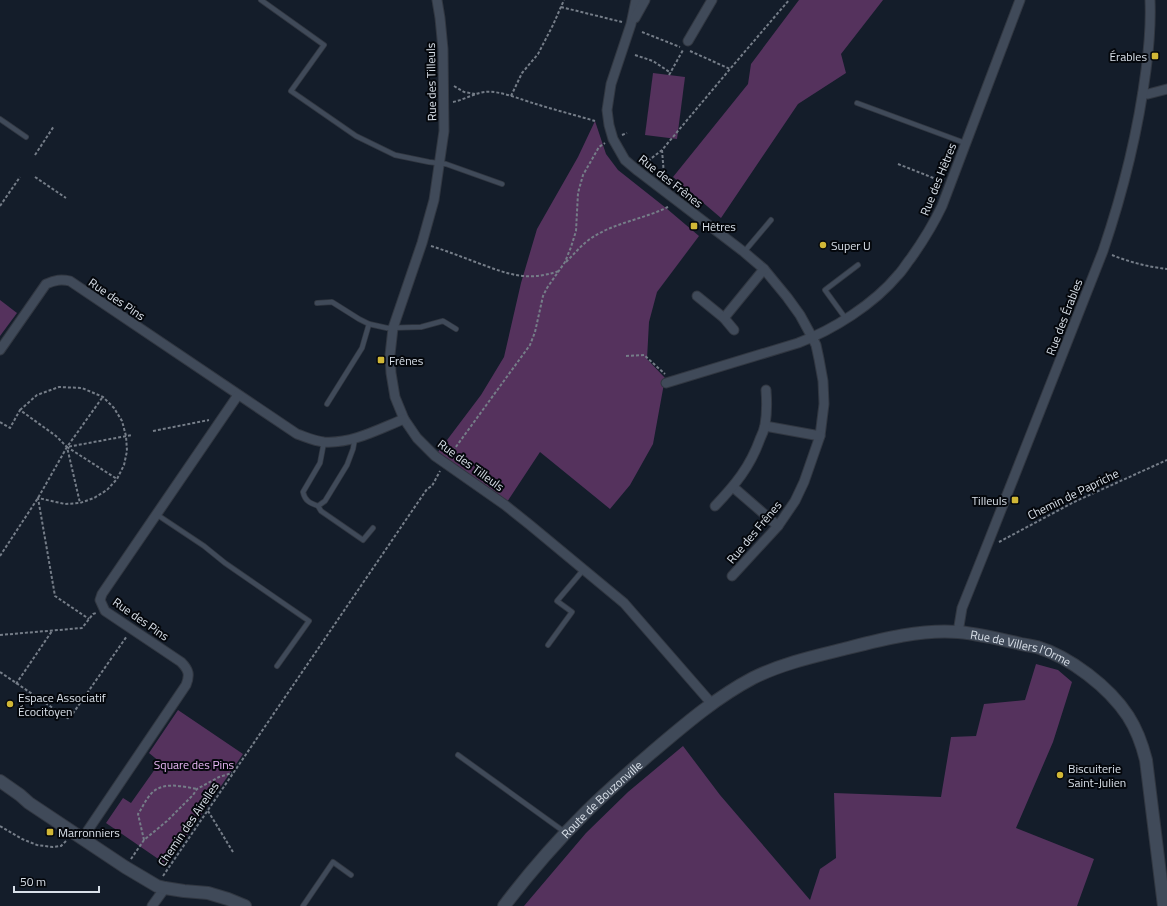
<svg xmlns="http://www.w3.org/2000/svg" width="1167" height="906" font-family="'Titillium Web',sans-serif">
<rect width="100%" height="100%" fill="#141d2a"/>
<g fill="#55325d">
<polygon points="799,0 883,0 841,54 846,73 798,104 721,218 673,177 748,84 751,64"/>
<polygon points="653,73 685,77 677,139 645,135"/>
<polygon points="595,121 606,154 618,170 666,208 699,236 657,292 649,322 647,359 665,378 653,444 630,485 610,509 540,452 505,505 435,456 481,395 504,357 521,283 537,229 578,157"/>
<polygon points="0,300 17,313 0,336"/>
<polygon points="1036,664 1058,670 1072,682 1053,742 1016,828 1094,859 1077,906 524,906 586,833 628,792 683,746 720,795 810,900 820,869 836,858 834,793 941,797 951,737 976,736 984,704 1025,700"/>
<polygon points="178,710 243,754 167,865 106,823 123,798 131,803 160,762 149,753"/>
</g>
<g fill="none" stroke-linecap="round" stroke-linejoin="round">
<defs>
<g id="lane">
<polyline points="261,0 324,45 291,91 356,136 395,155 429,162 446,164 502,184"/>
<polyline points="857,103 965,143"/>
<polyline points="0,119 26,137"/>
<polyline points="744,252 771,220"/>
<polyline points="317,303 332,302 359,319 369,324 387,328 421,327 443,321 456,329"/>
<polyline points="846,319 825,290 858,265"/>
<polyline points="327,404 362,348 369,324"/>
<path d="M324 442 320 463 303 492C305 501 310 503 318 506L325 501 347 465 353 449 355 438"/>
<polyline points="318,506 321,511 363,540 373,528"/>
<polyline points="156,514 204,546 225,563 309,621 277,666"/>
<polyline points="548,645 572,612 557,601 584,569"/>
<polyline points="458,755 566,833"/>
<polyline points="303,906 333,862 351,875"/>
</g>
<g id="street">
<polyline points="437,0 440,18 443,49 444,131 434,200 422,243 393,328 390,355 391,373 395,397 404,419 417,438 435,456 505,505 530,525 624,603 712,704"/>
<polyline points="636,0 631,24 611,84 607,110 609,125 613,139 625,160 638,171 744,252 764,269 787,297 800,315 812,337 816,345 819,359 823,381 824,404 820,436 804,482 795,501 778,526 732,576"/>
<polyline points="635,18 645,0"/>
<polyline points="688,41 712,0"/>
<polyline points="1143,93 1148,94 1167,89"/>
<polyline points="697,296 724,318 734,330"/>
<polyline points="724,318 764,269"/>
<path d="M0 350 46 284C55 280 61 279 70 281L297 434C306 437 314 441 324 442 352 444 379 429 404 419"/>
<path d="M666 383 798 343C833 330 874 304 898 275 903 270 906 264 911 258 923 241 933 225 942 206L1020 0"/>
<polyline points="765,426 820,436"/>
<polyline points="733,487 778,526"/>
<path d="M715 506C735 485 750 467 760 439 762 435 764 430 765 425 767 413 767 402 766 390"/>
<path d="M958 632 962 608 988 543 1103 251C1123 192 1138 132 1146 70 1149 47 1151 23 1150 0"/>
<path d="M82 839 186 685C190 675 189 670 181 662L105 611 100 600 102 594 238 395"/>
<polyline points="152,906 165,888"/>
</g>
<g id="secondary">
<polyline points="0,781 20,795 29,803 125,867 157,886 165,888 184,891 208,893 228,899 245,906"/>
<path id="s1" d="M504 906C529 873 556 842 585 813 606 792 628 773 650 754 683 726 715 698 753 678 783 663 816 656 848 648 883 639 922 629 958 632 980 634 1000 639 1021 644 1026 645 1032 646 1037 647 1070 657 1109 687 1128 716 1137 730 1142 744 1146 760L1164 906"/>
</g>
</defs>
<use href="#lane" stroke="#313741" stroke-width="6"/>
<use href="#street" stroke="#313741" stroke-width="11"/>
<use href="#secondary" stroke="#313741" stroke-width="14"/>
<g stroke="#757d88" stroke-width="2" stroke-dasharray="3 2" stroke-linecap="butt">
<polyline points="561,7 622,22"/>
<polyline points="642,32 680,47"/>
<polyline points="690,51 730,69"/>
<polyline points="635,55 653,61 671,73"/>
<polyline points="669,75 683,50"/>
<polyline points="454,86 464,92 475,94"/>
<polyline points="511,96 522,73 538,54 553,25 564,0"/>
<path d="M453 102C464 100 474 93 485 92 499 90 522 100 536 104 555 110 575 115 595 121"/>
<polyline points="622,135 627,133"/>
<polyline points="662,150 664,175 684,190 682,192"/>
<polyline points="35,155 54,126"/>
<polyline points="648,161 662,150 730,69 789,0"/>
<polyline points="898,164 941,181"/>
<polyline points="35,177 66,198"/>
<polyline points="0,206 20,177"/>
<path d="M431 246C447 251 462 257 478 263 508 274 526 282 559 271"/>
<path d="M1112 255C1129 262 1149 267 1167 269"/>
<path d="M566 262C573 255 579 248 586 242 610 223 642 220 668 207"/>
<polyline points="626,356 644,355 665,374"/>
<polyline points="102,398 67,447 117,479"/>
<polyline points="20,410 37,395 59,387 82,388 103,397 114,408 122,421 126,436 127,451 124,465 117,479 107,490 94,498 80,503 65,504 38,498 55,596 89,619"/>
<polyline points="0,422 10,428 20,410 56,436 67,447 80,503"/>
<polyline points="153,431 209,420"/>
<polyline points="450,455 530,345 535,332 543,296 547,288 565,262 571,247 576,231 578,193 583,175 599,147 605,143"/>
<polyline points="999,542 1074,502 1167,460"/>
<polyline points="0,556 38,498 67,447 132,435"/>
<polyline points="0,635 82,628 93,614 96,613"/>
<polyline points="0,672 69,719 127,636"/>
<polyline points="16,684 52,631"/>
<polyline points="208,811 233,852"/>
<polyline points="0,826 22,839 37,845 53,847 61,846 66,841"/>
<path d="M144 840 138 814C142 808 145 801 150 795 161 781 181 786 197 789"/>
<polyline points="131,859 144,840 167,821 193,795 197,789 219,777 232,773"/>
<polyline points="163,876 427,489 432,486 440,471"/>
</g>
<use href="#lane" stroke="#404a59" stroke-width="4.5"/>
<use href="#street" stroke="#404a59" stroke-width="9"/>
<use href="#secondary" stroke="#404a59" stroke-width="12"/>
</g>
<g fill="#d1b736" stroke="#04070c" stroke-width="1.5">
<rect x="1151" y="52" width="8" height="8" rx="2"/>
<rect x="690" y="222" width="8" height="8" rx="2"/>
<circle cx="823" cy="245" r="4"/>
<rect x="377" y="356" width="8" height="8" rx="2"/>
<rect x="1011" y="496" width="8" height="8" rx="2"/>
<circle cx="10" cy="704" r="4"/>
<circle cx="1060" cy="775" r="4"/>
<rect x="46" y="828" width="8" height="8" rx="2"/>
</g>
<g text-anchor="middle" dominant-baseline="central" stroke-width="4" stroke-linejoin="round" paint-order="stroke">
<g font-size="12" fill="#d9e0e9" stroke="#04070c" text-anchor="start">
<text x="1147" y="56" text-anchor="end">Érables</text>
<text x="702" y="226">Hêtres</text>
<text x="831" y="245">Super U</text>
<text x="389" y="360">Frênes</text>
<text x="1007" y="500" text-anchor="end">Tilleuls</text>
<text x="18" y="697">Espace Associatif<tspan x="18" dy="14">Écocitoyen</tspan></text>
<text x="1068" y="768">Biscuiterie<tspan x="1068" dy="14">Saint-Julien</tspan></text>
<text x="58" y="832">Marronniers</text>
</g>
<g font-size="12" fill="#d9e0e9" stroke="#04070c">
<text transform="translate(431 82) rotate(-91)">Rue des Tilleuls</text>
<text transform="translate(938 179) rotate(-68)">Rue des Hêtres</text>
<text transform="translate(671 181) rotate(38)">Rue des Frênes</text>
<text transform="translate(117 299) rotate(34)">Rue des Pins</text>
<text transform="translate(1064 317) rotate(-69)">Rue des Érables</text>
<text transform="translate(471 465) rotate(36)">Rue des Tilleuls</text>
<text transform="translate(1073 494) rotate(-26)">Chemin de Papriche</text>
<text transform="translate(754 532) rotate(-50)">Rue des Frênes</text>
<text transform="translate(141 619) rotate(35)">Rue des Pins</text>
<text stroke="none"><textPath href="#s1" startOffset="616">Rue de Villers l'Orme</textPath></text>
<text stroke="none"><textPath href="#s1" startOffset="145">Route de Bouzonville</textPath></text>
<text transform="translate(188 824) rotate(-56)">Chemin des Airelles</text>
</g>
<g font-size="12" fill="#ecbaf8" stroke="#04070c">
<text x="194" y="764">Square des Pins</text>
</g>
</g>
<path d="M14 886v6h85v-6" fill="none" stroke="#d9e0e9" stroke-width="2"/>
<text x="20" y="886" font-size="12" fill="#d9e0e9" stroke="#04070c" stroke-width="3" paint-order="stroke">50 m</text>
</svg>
